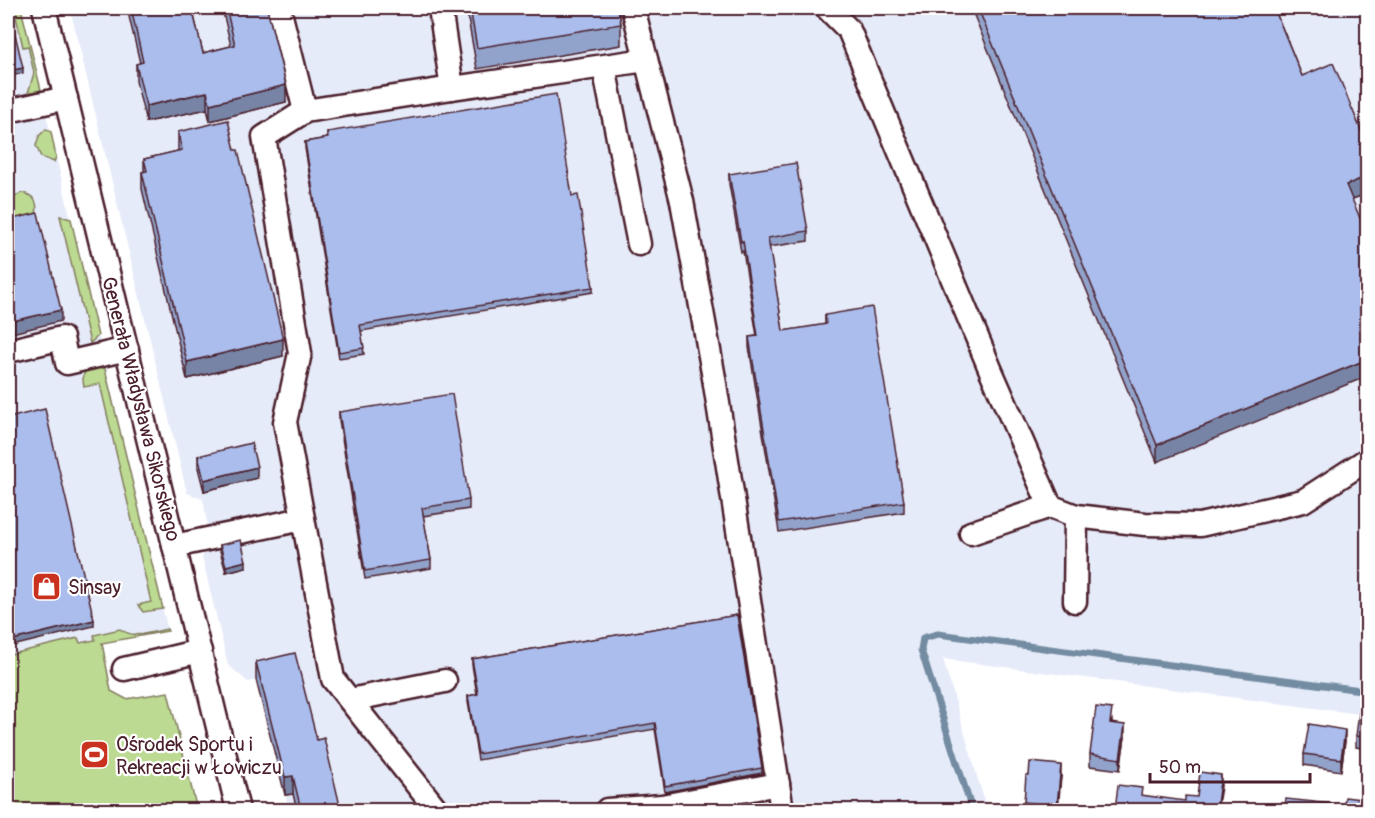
<svg xmlns="http://www.w3.org/2000/svg" width="1375" height="818" font-family="Pangolin,sans-serif">
<rect width="100%" height="100%" fill="#fff"/>
<filter id="ink" filterUnits="userSpaceOnUse"><feTurbulence type="fractalNoise" baseFrequency=".0167" numOctaves="2"/><feDisplacementMap in="SourceGraphic" scale="12" xChannelSelector="R" yChannelSelector="G"/><feConvolveMatrix kernelMatrix="1 2 1 2 8 2 1 2 1" color-interpolation-filters="sRGB"/></filter>
<g filter="url(#ink)">
<g fill="#e6ebf9">
<polygon points="8,8 21,8 168,631 8,660"/>
<polygon points="70,8 1367,8 1367,715 943,659 987,810 289,810 257,680 248,682 228,665 202,557 209,547 205,529 207,522 203,499 187,493"/>
</g>
<g fill="#bcda92" stroke="#837c5e" stroke-width="1.5">
<polygon points="14,8 21,8 41,90 28,93 34,73 28,46 23,47"/>
<polygon points="46,129 51,132 56,157 54,162 41,157 36,146 39,136"/>
<path d="M21 193C33 194 39 202 36 214L16 220C9 214 8 208 12 199Z"/>
<polygon points="60,216 71,219 98,336 90,343"/>
<path d="M104 365 163 609 143 612 138 605 151 602 100 384 84 387C80 368 88 369 104 365Z"/>
<path d="M120 629C135 640 150 632 167 629L168 631 102 643 111 691 126 699 168 692 197 810H8V655L78 638 80 643 95 640 94 635Z"/>
</g>
<g fill="none" stroke-linecap="round" stroke-linejoin="round">
<polyline stroke="#738ca1" stroke-width="7" points="972,810 921,650 923,638 938,634 1368,691"/>
<defs>
<g id="minor">
<polyline points="44,8 238,810"/>
<polyline points="279,8 305,111"/>
<polyline points="440,8 452,88"/>
<polyline points="633,8 682,201 714,378 782,810"/>
<polyline points="827,8 849,30 991,371 1050,506 1076,516 1075,601"/>
<polyline points="604,67 639,244"/>
<polyline points="8,111 66,98"/>
<polyline points="8,351 62,338 67,363 127,349"/>
<polyline points="1076,516 1145,524 1200,525 1303,501 1368,459"/>
<polyline points="971,533 1050,506"/>
<polyline points="174,546 303,519"/>
<polyline points="124,669 200,651"/>
<polyline points="350,700 445,681"/>
<polyline points="437,810 333,679 285,422 300,353 264,137 305,111 452,88 646,60"/>
<polyline points="607,810 662,806 778,784"/>
</g>
</defs>
<use href="#minor" stroke="#4a1f2b" stroke-width="27"/>
<use href="#minor" stroke="#fff" stroke-width="22"/>
</g>
<g fill="#92a3cb" stroke="#4a1f2b" stroke-width="1.5">
<polygon points="127,8 192,8 203,53 231,46 222,8 267,8 286,102 210,121 207,109 146,122 136,81 136,64 140,63"/>
<polygon points="466,8 618,8 621,24 621,45 477,69"/>
<polygon points="971,8 1274,8 1302,76 1368,147 1368,193 1352,199 1157,462"/>
<polygon points="178,132 283,356 187,379 142,189 142,172 144,172 144,159 178,151"/>
<polygon points="327,132 572,196 593,287 593,292 361,331 364,354 339,358 305,148 305,142 327,138"/>
<polygon points="729,174 808,231 808,241 769,247 783,331 825,325 825,315 904,502 904,512 779,532 749,347 749,337 757,336 743,251 741,252 729,184"/>
<polygon points="339,412 469,500 469,509 423,516 431,560 431,568 365,579 339,420"/>
<polygon points="198,456 257,478 204,491 198,468"/>
<polygon points="220,545 246,567 226,572 220,551"/>
<polygon points="737,615 762,768 762,773 665,792 655,729 478,760 468,702 468,696 477,694 472,665 472,659"/>
<polygon points="256,662 317,740 341,810 297,810 293,794 285,795 256,680"/>
<polygon points="1368,714 1368,749 1356,747 1356,736"/>
<polygon points="1112,720 1112,723 1125,737 1120,770 1090,766 1090,754"/>
<polygon points="1345,741 1341,771 1304,765 1304,754"/>
<polygon points="1029,775 1061,776 1058,810 1024,810 1024,802"/>
</g>
<g fill="#7784a5" stroke="#4a1f2b" stroke-width="1.5">
<polygon points="23,68 23,73 8,77 8,71"/>
<polygon points="286,85 286,102 210,121 210,104"/>
<polygon points="207,92 207,109 146,122 146,106"/>
<polygon points="1368,176 1368,193 1346,202 1346,185"/>
<polygon points="61,310 61,321 8,334 8,322"/>
<polygon points="283,339 283,356 187,379 187,362"/>
<polygon points="1368,359 1368,376 1157,462 1157,445"/>
<polygon points="257,467 257,478 204,491 204,480"/>
<polygon points="246,561 246,567 226,572 226,566"/>
<polygon points="94,620 94,626 8,647 8,641"/>
<polygon points="1125,725 1125,737 1120,770 1120,759"/>
<polygon points="1345,730 1345,741 1341,771 1341,759"/>
<polygon points="1061,765 1061,776 1057,810 1057,806"/>
<polygon points="1221,775 1221,787 1217,810 1217,804"/>
<polygon points="293,776 293,794 285,795 285,777"/>
</g>
<g fill="#aabdec" stroke="#4a1f2b" stroke-width="1.5">
<polygon points="8,8 9,8 23,68 8,71"/>
<polygon points="131,8 192,8 203,53 235,45 226,8 267,8 286,85 210,104 207,92 146,106 136,64 143,62"/>
<polygon points="470,8 618,8 621,24 477,48"/>
<polygon points="978,8 1274,8 1302,76 1333,63 1368,147 1368,176 1346,185 1368,237 1368,359 1157,445"/>
<polygon points="556,94 572,196 578,195 593,287 360,325 364,348 339,352 305,142 328,138 327,132"/>
<polygon points="228,120 235,150 238,150 283,339 187,362 142,172 147,171 144,159 182,150 178,132"/>
<polygon points="796,163 808,231 768,238 783,331 826,324 825,315 872,307 904,502 779,522 749,337 758,336 743,241 741,242 729,174"/>
<polygon points="38,213 61,310 8,322 8,220"/>
<polygon points="452,394 469,500 422,508 431,560 365,571 339,412"/>
<polygon points="45,409 94,620 8,641 8,418"/>
<polygon points="251,443 257,467 204,480 198,456"/>
<polygon points="241,540 246,561 226,566 220,545"/>
<polygon points="737,615 762,768 665,786 655,723 478,754 468,696 478,694 472,659"/>
<polygon points="295,653 317,740 324,738 341,810 301,810 293,776 285,777 256,662"/>
<polygon points="1096,707 1112,709 1110,723 1125,725 1120,759 1090,754"/>
<polygon points="1359,713 1368,714 1368,738 1356,736"/>
<polygon points="1309,724 1345,730 1341,759 1304,754"/>
<polygon points="1030,762 1061,765 1057,806 1024,802 1026,775 1029,775"/>
<polygon points="1200,772 1221,775 1217,804 1272,810 1115,810 1118,785 1142,788 1141,795 1185,801 1185,796 1197,797"/>
<polygon points="1345,797 1368,800 1368,810 1284,810 1286,799 1344,805"/>
</g>
</g>
<defs>
<symbol id="shop-square" viewBox="-11 -11 22 22"><rect x="-9" y="-9" width="18" height="18" rx="4" fill="#c8321e" stroke="#fff"/><path d="M-5-2.5h2.3a2.7 3.5 0 0 1 5.4 0H5L5.5 6h-11ZM-1.5-2.5h3a1.5 2.3 0 0 0-3 0Z" fill="#fff"/></symbol>
<symbol id="stadium-square" viewBox="-11 -11 22 22"><rect x="-9" y="-9" width="18" height="18" rx="4" fill="#c8321e" stroke="#fff"/><path d="M0-5a6.5 5 0 1 0 0 10a6.5 5 0 1 0 0-10ZM-3.5-1.8h7v3.6h-7Z" fill="#fff"/></symbol>
</defs>
<g fill-rule="evenodd">
<use href="#shop-square" x="30" y="570" width="33" height="33"/>
<use href="#stadium-square" x="78" y="738" width="33" height="33"/>
</g>
<g text-anchor="middle" dominant-baseline="central" stroke-width="4.5" stroke-linejoin="round" paint-order="stroke">
<g font-size="20" fill="#4a1f2b" stroke="#fff">
<text transform="translate(141 409) rotate(76)">Generała Władysława Sikorskiego</text>
</g>
<g font-size="20" fill="#4a1f2b" stroke="#fff" text-anchor="start">
<text x="68" y="587">Sinsay</text>
<text x="116" y="744">Ośrodek Sportu i<tspan x="116" dy="23">Rekreacji w Łowiczu</tspan></text>
</g>
</g>
<rect width="1375" height="818" fill="none" stroke="#fff" stroke-width="30"/>
<rect x="15" y="15" width="1345" height="788" fill="none" stroke="#4a1f2b" stroke-width="2" filter="url(#ink)"/>
<path d="M1150 773v9h160v-9" fill="none" stroke="#4a1f2b" stroke-width="3"/>
<text x="1159" y="773" font-size="18" fill="#4a1f2b" stroke="#ffffff" stroke-width="4.5" paint-order="stroke">50 m</text>
</svg>
